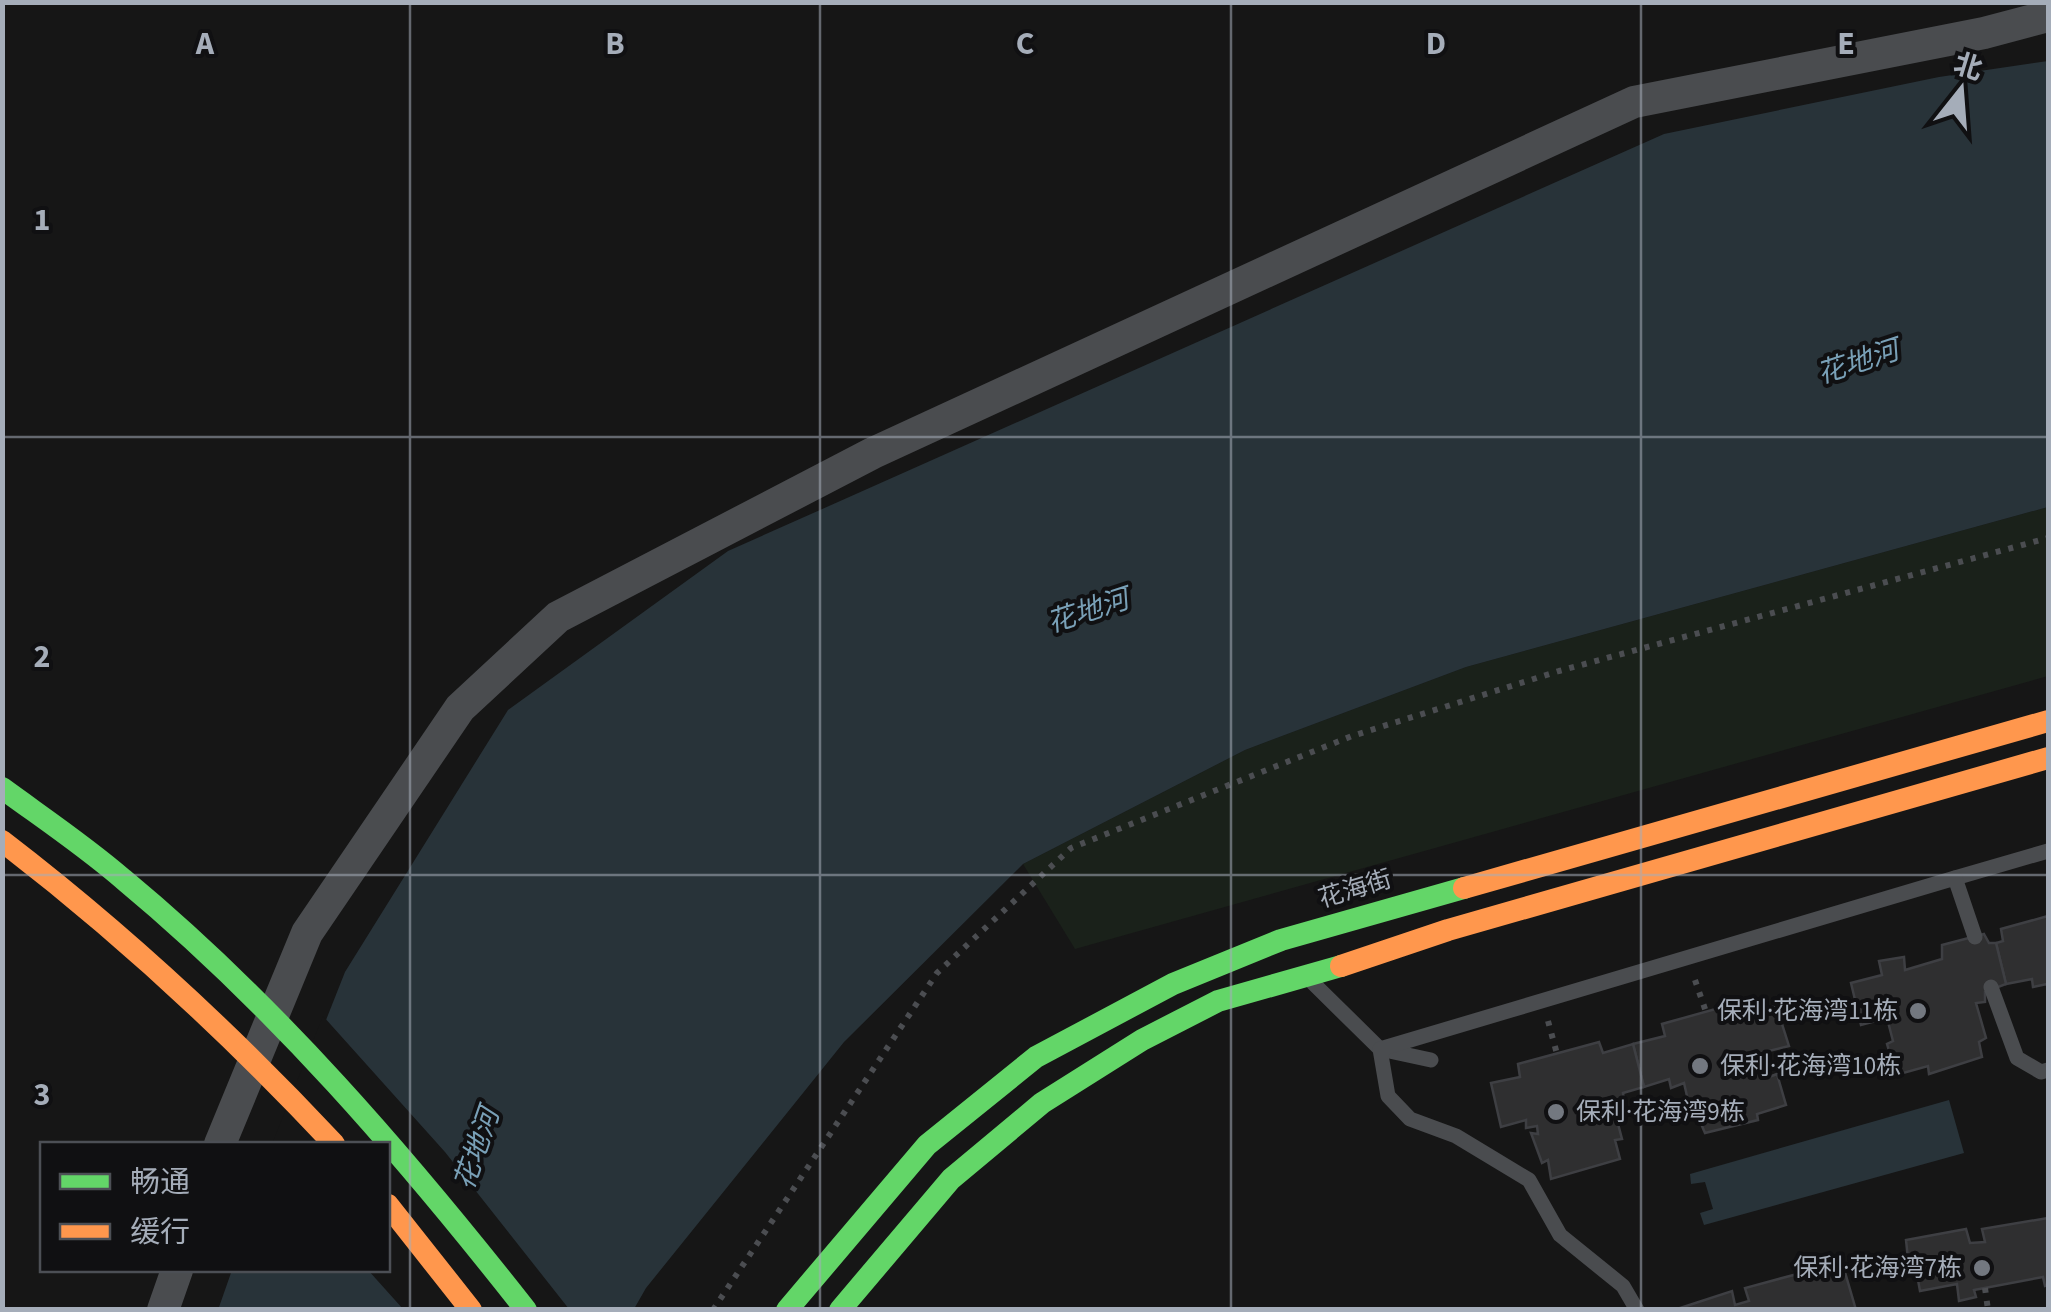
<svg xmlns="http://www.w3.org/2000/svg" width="2051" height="1312" font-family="'Source Sans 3','Noto Sans SC',sans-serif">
<rect width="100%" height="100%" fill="#161616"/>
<polygon fill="#1a211a" points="2048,507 2048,676 1075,949 1023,864 1245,750 1466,667"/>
<g fill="#283339">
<polygon points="2048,61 2048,507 1466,667 1245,750 1023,864 844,1042 646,1288 634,1309 218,1310 232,1270 388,1270 388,1144 277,1144 345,972 508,710 728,551 1664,134 1939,77"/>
<polygon points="1949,1100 1964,1153 1704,1225 1700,1213 1713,1209 1705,1182 1691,1184 1690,1174"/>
</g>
<polygon fill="#161616" points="323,1016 445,1152 569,1309 403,1309 368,1270 388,1270 388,1144 272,1144"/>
<g fill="#2f2f30" stroke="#3e3f43" stroke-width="2.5">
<polygon points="2048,916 2048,991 2047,984 2033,987 2032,979 2006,984 1996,943 2003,941 2001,929"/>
<polygon points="1984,934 1989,943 1996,943 2006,984 1985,992 1985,1002 1976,1003 1986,1038 1979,1042 1982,1057 1929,1074 1928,1066 1896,1075 1887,1044 1893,1041 1887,1018 1861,1025 1851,983 1882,975 1879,961 1904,957 1905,970 1942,959 1942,945"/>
<polygon points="1744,1001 1747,1013 1776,1005 1789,1046 1765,1052 1768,1061 1761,1063 1762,1071 1767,1068 1769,1077 1777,1074 1786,1105 1757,1114 1758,1120 1705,1133 1699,1119 1692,1118 1684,1083 1671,1088 1669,1079 1644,1087 1633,1044 1665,1036 1662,1024"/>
<polygon points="1599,1042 1603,1053 1633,1044 1644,1087 1623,1093 1624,1101 1613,1105 1622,1139 1615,1140 1620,1159 1551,1179 1548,1160 1542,1163 1531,1133 1538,1134 1537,1126 1526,1128 1526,1120 1501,1127 1491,1083 1520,1077 1518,1064"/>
<polygon points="2048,1218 2048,1285 2045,1286 2043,1277 1974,1290 1976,1297 1959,1301 1957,1284 1920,1291 1914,1258 1908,1259 1906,1240 1966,1229 1970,1243 1985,1242 1982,1229"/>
<polygon points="1842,1262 1856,1310 1674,1310 1732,1291 1735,1305 1749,1301 1745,1288"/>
</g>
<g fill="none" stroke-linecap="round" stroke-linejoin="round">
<g stroke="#4b4d51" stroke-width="6" stroke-dasharray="5 8" stroke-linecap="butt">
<polyline points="1695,980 1706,1012"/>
<polyline points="1548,1021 1557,1054"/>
<polyline points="1985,1288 1988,1310"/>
<polyline points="713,1310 937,973 1071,848 1352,736 1559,671 2048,538"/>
</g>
<g stroke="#4a4c4f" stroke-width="15">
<polyline points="1955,878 2048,851"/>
<polyline points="1313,983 1380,1049 1431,1060"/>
<polyline points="1991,987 2017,1058 2041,1072 2048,1070"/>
<polyline points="1637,1310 1623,1286 1560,1235 1529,1180 1456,1136 1410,1119 1388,1096 1380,1049 1955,878 1975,937"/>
</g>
<g stroke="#4a4c4f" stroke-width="32">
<polyline points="220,1144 307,933 460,708 558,617 873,453 1634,102 1984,33 2048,16"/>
<polyline points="163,1310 177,1270"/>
</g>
<g stroke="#63d668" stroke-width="22">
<polyline points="787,1310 927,1145 1036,1057 1173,984 1281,940 1464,888"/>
<polyline points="840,1310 951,1179 1042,1103 1142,1040 1218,1001 1341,966"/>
</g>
<g stroke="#ff974d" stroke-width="22">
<polyline points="1464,888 2048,721"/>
<polyline points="1341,966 1448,930 2048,758"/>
<polyline points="388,1205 471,1310"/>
</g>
<path stroke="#63d668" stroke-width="22" d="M2 788C43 818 85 846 123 879 275 1005 404 1155 526 1310"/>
<path stroke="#ff974d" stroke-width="22" d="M2 841C122 933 231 1034 334 1144"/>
</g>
<path fill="none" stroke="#a5adb9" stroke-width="2.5" stroke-opacity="0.55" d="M410 2V1310M820 2V1310M1231 2V1310M1641 2V1310M2 437H2048M2 875H2048"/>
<g fill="#737880" stroke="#101012" stroke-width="4">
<circle cx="1918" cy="1011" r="10"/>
<circle cx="1700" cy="1066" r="10"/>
<circle cx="1556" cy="1112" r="10"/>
<circle cx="1982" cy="1268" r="10"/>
</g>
<g text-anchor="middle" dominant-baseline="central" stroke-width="8" stroke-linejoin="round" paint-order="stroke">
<g font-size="25" fill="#a5adb9" stroke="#101012">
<text transform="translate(1355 889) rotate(-17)">花海街</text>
</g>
<g font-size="25" fill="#a5adb9" stroke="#101012" text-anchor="end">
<text x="1898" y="1011">保利·花海湾11栋</text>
<text x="1720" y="1066" text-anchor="start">保利·花海湾10栋</text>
<text x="1576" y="1112" text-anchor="start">保利·花海湾9栋</text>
<text x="1962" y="1268">保利·花海湾7栋</text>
</g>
<g font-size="28" font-style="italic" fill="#79a0b7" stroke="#101012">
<text transform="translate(1858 362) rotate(-18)">花地河</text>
<text transform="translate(1088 611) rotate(-18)">花地河</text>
<text transform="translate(477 1149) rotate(-71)">花地河</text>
</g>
</g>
<g font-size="32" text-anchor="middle" font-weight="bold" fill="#a5adb9" stroke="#101012" stroke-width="8" stroke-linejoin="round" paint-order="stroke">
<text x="205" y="54">A</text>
<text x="615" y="54">B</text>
<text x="1025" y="54">C</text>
<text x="1436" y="54">D</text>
<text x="1846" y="54">E</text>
<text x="42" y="230">1</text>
<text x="42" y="667">2</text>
<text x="42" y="1105">3</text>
</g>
<rect width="2051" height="1312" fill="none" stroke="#a5adb9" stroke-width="10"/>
<rect x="40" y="1142" width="350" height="130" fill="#101012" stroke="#4c4f55" stroke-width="2.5"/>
<rect x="60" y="1174" width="50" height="15" fill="#63d668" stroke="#4c4f55" stroke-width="2.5"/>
<text x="130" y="1192" font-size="30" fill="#a5adb9">畅通</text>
<rect x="60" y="1224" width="50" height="15" fill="#ff974d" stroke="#4c4f55" stroke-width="2.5"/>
<text x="130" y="1242" font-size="30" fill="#a5adb9">缓行</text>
<g transform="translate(1961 90) rotate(17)" stroke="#101012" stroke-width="8" paint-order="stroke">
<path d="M0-8L18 38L0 25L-18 38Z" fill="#a5adb9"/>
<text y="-15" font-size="28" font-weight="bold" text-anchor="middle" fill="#a5adb9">北</text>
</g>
</svg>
